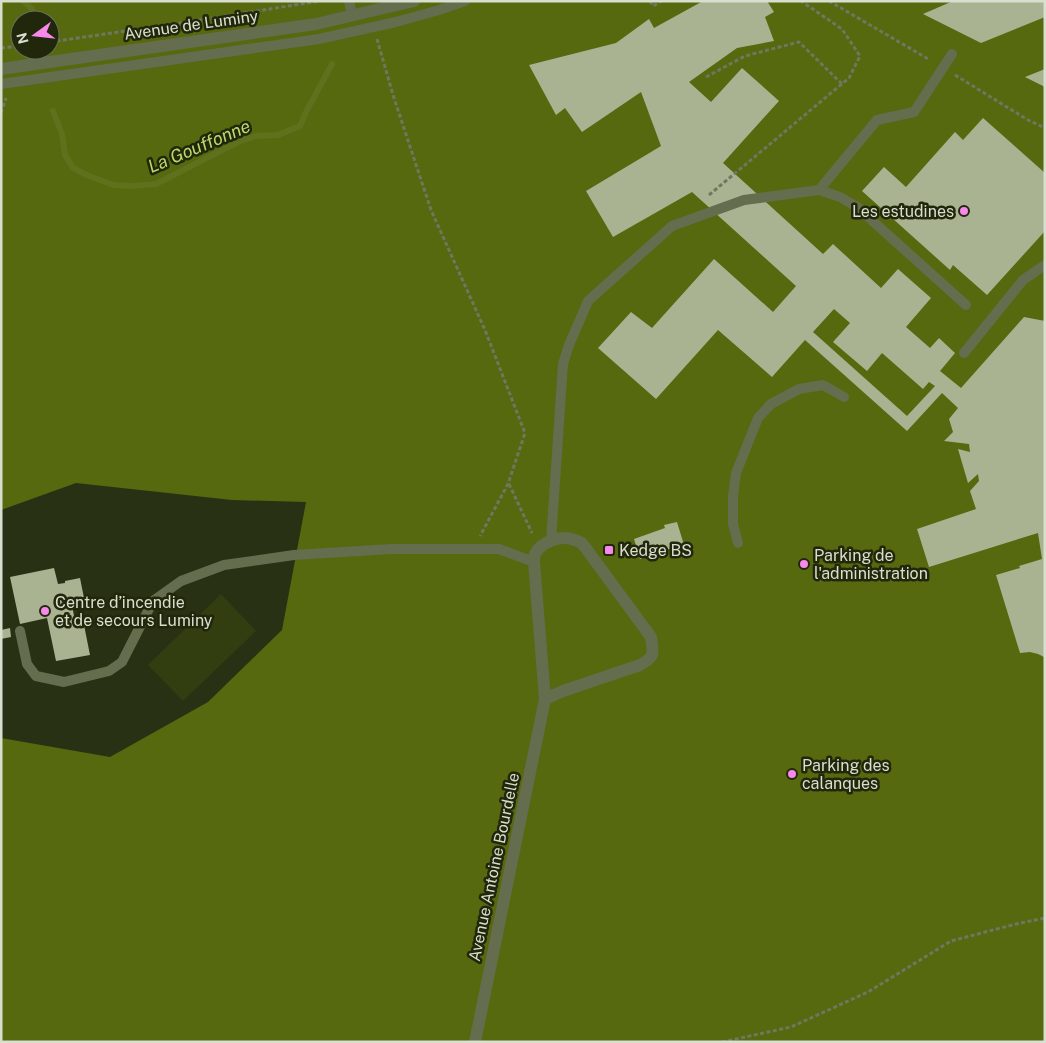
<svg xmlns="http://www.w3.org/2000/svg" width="1046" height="1043" font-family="'Public Sans',sans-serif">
<rect width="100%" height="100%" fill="#293115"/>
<polygon fill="#323d10" points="221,594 256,631 183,701 148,665"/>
<path fill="#56690f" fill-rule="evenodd" d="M1 1H1045V1042H1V738L110 757 208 702 282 630 306 502 232 500 76 483 1 510ZM20 20H50V50H20Z"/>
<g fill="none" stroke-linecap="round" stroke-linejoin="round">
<g stroke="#5e711c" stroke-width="6">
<polyline points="23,1 32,9 36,20"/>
<polyline points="53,111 62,134 65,155 73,168 89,176 114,185 132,186 156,184 240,141 256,136 278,135 300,126 307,110 332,64"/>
</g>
</g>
<g fill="#a9b392" fill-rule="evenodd">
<path d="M703 1H767L774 12 765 17 774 41 737 48 689 82 711 102 742 68 779 101 723 163 823 254 833 244 881 288 898 269 931 298 906 327 930 348 939 338 955 353 940 371 961 388 1024 317 1045 321 1044 657 1038 654 1030 652 1020 653 996 575 1020 568 1019 566 1042 559 1038 533 929 567 917 529 976 509 970 491 979 481 978 474 968 483 958 449 970 452 969 444 944 441 953 432 949 419 958 408 942 393 907 431 805 340 772 377 718 330 656 399 598 348 631 312 652 328 714 259 773 312 796 286 692 192 613 237 586 191 661 146 641 92 582 132 565 108 556 115 529 65 616 43 649 19 654 28ZM834 309 850 323 833 342 867 371 882 353 923 389 929 382 935 386 907 416 813 332Z"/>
<polygon points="953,1 1045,1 1045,17 981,43 923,14"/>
<polygon points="1045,69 1045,87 1025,77"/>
<polygon points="983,118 1045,173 1045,231 987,295 953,265 950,270 862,191 884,167 906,187 955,132 963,140"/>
<polygon points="677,522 684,545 673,548 672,548 640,559 634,539 665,528 664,525"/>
<polygon points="54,568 58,584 65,583 65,581 80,578 85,603 72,605 76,627 84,625 90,655 56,661 47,618 20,624 10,577"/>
<polygon points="10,628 11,637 1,639 1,630"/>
</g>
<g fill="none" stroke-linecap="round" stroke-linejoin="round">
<g stroke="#707760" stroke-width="3" stroke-dasharray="4 2.5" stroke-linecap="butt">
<polyline points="650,1 653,6 662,1"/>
<polyline points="829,1 930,60"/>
<polyline points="377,39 393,95 431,210 485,330 525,433 508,484 480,536"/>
<polyline points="50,42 181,23 320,1"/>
<polyline points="1,48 20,46"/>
<polyline points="955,75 1028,120 1045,128"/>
<polyline points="706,77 745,56 799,42 842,84"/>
<polyline points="1,113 6,98"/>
<polyline points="709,195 849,78 860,56 842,29 801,1"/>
<polyline points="509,484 532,533"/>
<polyline points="722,1042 791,1027 868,992 951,941 1016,924 1045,918"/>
</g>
<g stroke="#646d4d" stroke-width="10">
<polyline points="349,1 352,16"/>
<polyline points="1,84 319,39 396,22 439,10 465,1"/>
<polyline points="819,190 877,120 914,112 952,54"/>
<polyline points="964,353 1023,280 1045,265"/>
<polyline points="551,541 563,364 569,345 588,301 672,226 744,200 819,190 840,197 857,207 966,305"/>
<polyline points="738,543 733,524 733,496 736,473 758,418 771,404 799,389 823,385 844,397"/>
<polyline points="20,631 27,664 36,676 64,682 109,671 122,662 153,601 181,581 224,565 294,555 391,549 499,549 534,562"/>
</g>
<path stroke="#646d4d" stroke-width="12" d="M475 1042 545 699 534 562C534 560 534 557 535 554 541 541 562 535 574 540 577 540 579 542 582 543L651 637C653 654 656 656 640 665L563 691 545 699"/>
<polyline stroke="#646d4d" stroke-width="12" points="1,69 316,24 414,1"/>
</g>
<g fill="#f888eb" stroke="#20270b" stroke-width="2">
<circle cx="964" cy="211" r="5"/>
<rect x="604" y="545" width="10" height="10" rx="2.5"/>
<circle cx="804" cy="564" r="5"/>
<circle cx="45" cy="611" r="5"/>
<circle cx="792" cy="774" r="5"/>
</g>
<g text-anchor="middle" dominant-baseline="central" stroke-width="5" stroke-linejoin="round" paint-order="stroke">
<g font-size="16" fill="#d9dfce" stroke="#20270b">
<text transform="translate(191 25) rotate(-8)">Avenue de Luminy</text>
<text transform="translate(494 867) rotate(-78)">Avenue Antoine Bourdelle</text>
</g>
<g font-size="16" fill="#d9dfce" stroke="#20270b" text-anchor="start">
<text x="954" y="211" text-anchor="end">Les estudines</text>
<text x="619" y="550">Kedge BS</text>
<text x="814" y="555">Parking de<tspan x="814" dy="18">l'administration</tspan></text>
<text x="55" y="602">Centre d’incendie<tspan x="55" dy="18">et de secours Luminy</tspan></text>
<text x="802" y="765">Parking des<tspan x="802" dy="18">calanques</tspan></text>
</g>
<g font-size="18" font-style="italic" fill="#bcd86a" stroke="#20270b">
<text transform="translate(199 146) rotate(-23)">La Gouffonne</text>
</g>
</g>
<rect width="1046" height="1043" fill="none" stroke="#d9dfce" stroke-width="5"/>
<g transform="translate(35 35) rotate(255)"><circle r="24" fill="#20270b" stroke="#6a7159"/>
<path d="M0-4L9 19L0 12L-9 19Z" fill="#f888eb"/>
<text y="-8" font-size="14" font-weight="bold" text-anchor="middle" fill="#d9dfce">N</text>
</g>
</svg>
